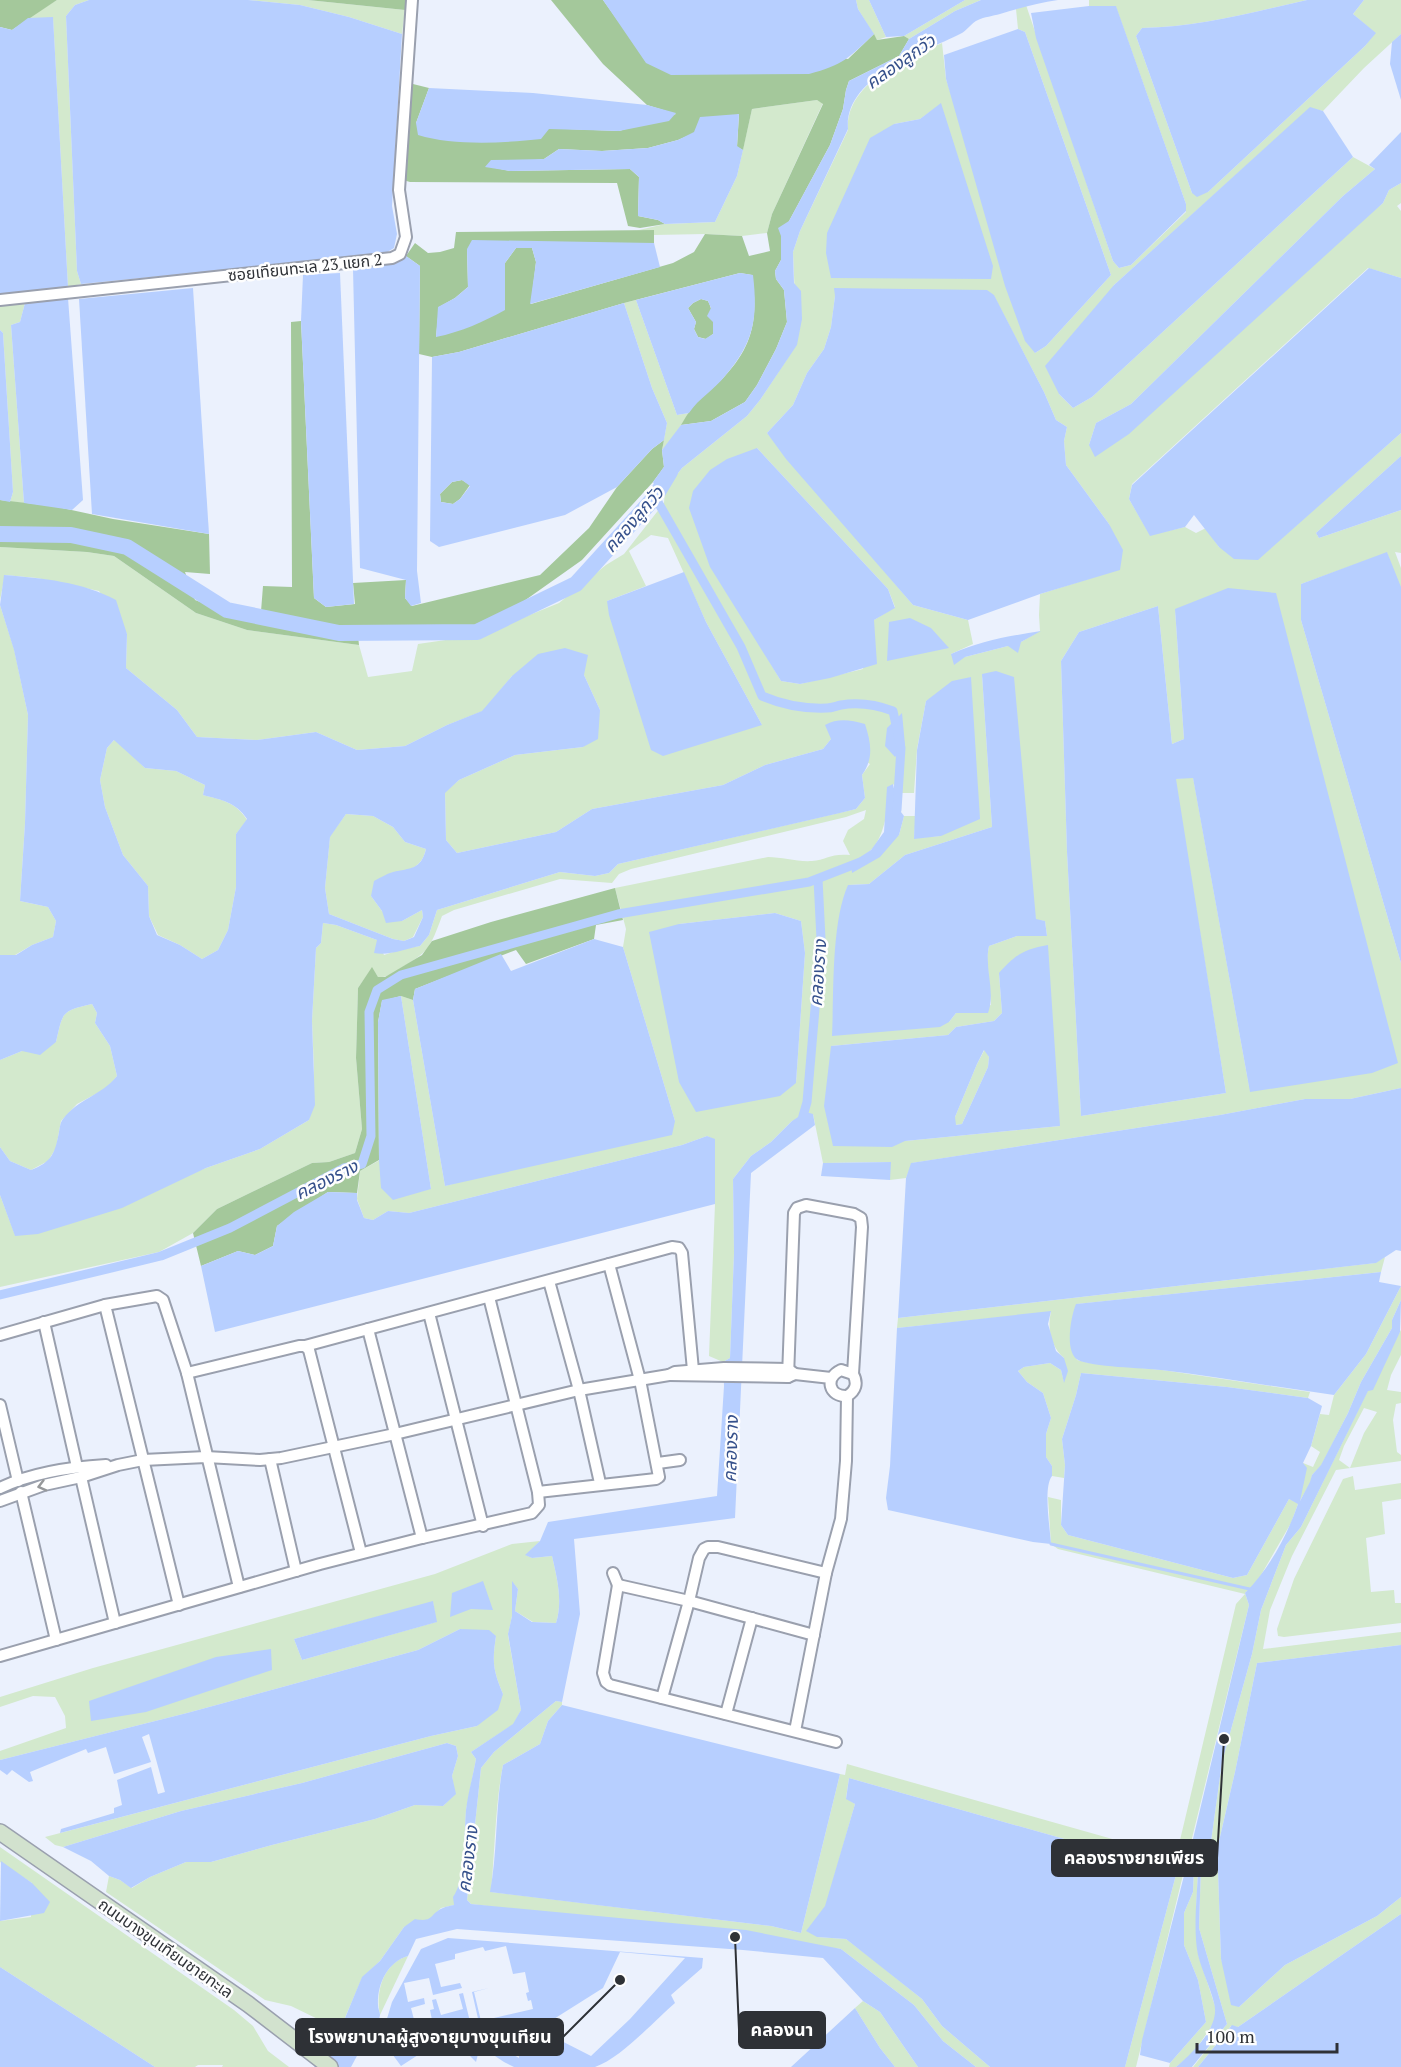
<svg xmlns="http://www.w3.org/2000/svg" width="1401" height="2067" font-family="'PT Serif','Noto Sans Thai',serif">
<rect width="100%" height="100%" fill="#ebf1fd"/>
<g fill="#d3e9cd" fill-rule="evenodd">
<polygon points="57,0 89,0 75,5 66,16 77,271 81,284 68,287 53,18 28,18"/>
<polygon points="248,0 308,0 405,10 402,34 349,17 300,5"/>
<polygon points="856,0 869,0 886,37 877,40 858,9"/>
<polygon points="965,0 999,0 981,0 955,11 909,39 904,36"/>
<path d="M1089 0H1307C1253 12 1198 27 1142 28L1136 36 1192 193 1208 192 1365 46 1375 33 1353 14 1364 0H1401V34L1364 68 1323 111 1310 108 1114 285 1059 394 1073 408 1092 397 1353 157 1375 169 1343 196 1131 404 1096 423 1089 445 1383 203 1389 190 1401 183V203L1397 206 1401 211V278L1368 268 1132 484 1129 499 1150 535 1185 527 1196 533 1206 528 1219 547 1258 559 1401 433V456L1316 533 1319 538 1401 510V553L1395 552 1401 568V590L1387 553 1301 584V620L1401 963V1088L1350 1099H1305L1220 1115 912 1163 906 1178 890 1180V1162L823 1163 813 1114 792 1121 771 1142 751 1156 733 1179 734 1253 730 1358 723 1362 709 1356 715 1204V1140L707 1136 682 1145 409 1213 388 1211 373 1220 364 1218 357 1199 360 1171 380 1160 431 1189 401 996 413 1000 445 1186 675 1121 623 947 626 929 615 888 768 857C782 857 797 862 812 861 826 860 831 853 850 855L843 841 848 830 864 819 866 810 846 817 631 869 619 874 612 883 560 879 454 910 442 916C430 948 429 952 399 969 392 974 386 978 378 977L372 968 358 988 356 1058 362 1129 355 1153 329 1162 312 1163 217 1209 193 1233 159 1252 0 1287V1195L15 1235 260 1149 309 1120 314 1069 312 1021 316 948 321 943 323 923 336 925 377 940 384 955 402 949 420 946 429 935 437 910 560 872 595 876 609 873 618 864 856 809 865 798 862 775 870 764 831 739 823 749 765 765 723 785 592 809 556 832 457 853 446 840 445 792 459 780 515 755 583 747 600 710 584 675 512 676 483 711 447 725 405 746 357 750 316 732 257 740 197 737 177 710 126 668 127 634 99 591 37 578 5 575 0 600V547L87 552 114 556 196 613 247 630 359 645 368 677 412 671 418 644 480 635 559 603 606 565 624 554 664 503 665 490 682 468 747 416 760 400 797 344 793 252 800 231 848 130C845 83 907 58 942 43L946 79 1035 353 1046 346 1111 275 1025 32 1018 29 1016 9 1026 5 1113 261 1119 268 1131 265 1186 212V204L1116 7 1089 6ZM941 104 832 278 894 124 920 119ZM987 291 994 296 1044 392 1056 420 1067 427 1064 441 1066 465 1109 524 1120 569 1040 594 1039 615 1040 631 1021 642 1008 646 965 657 951 654 973 644 968 620 913 605 767 433 793 405 807 373 824 349 831 327 835 296ZM757 448 888 589 895 607 874 620 863 669 800 684 781 681 762 649ZM651 535 668 538 706 622 762 725 607 601 646 586 629 551ZM1158 606 1172 744 1184 739 1175 609 1250 1092 1193 777 1175 779 1226 1093 1081 1116 1067 852 1061 661 1079 632ZM982 674 1036 920 1045 921 1047 936H1017L989 946 987 958 991 1005 956 1013 949 1022 848 885 869 884 905 855 992 827ZM971 677 941 836 914 838 916 816H904L899 835 851 863C857 859 866 855 871 850 885 837 888 804 893 784L902 793H914L917 749 926 701ZM775 913 801 921 805 953 796 1083 679 924ZM999 973 1060 1126 905 1141 831 1046 948 1035 956 1027 994 1021 1002 1013Z"/>
<polygon points="817,100 823,103 772,214 767,233 742,236 705,234 654,235 653,230 639,230 665,224 715,222 737,176 752,109"/>
<polygon points="636,300 677,415 689,413 672,439 662,450 667,423 652,388 624,303"/>
<polygon points="25,303 20,322 11,325 24,503 10,502 13,492 3,333 0,330 0,305"/>
<polygon points="0,605 14,649 28,715 25,823 20,901 48,907 56,921 53,937 32,945 15,955 0,955"/>
<path d="M115 739 145 768 176 771 205 785 203 795C222 800 236 802 247 820L236 834V887L228 930 218 950 202 959 180 945 158 935 149 916 148 886 123 855 105 807 100 780 107 748Z"/>
<path d="M346 814 373 816 393 827 405 842 426 849C421 869 410 870 391 873L371 896 382 911 402 921 422 910 423 917 413 937 404 941 393 939 329 914 325 888 330 836Z"/>
<path d="M92 1004 97 1013 95 1023 110 1046 117 1076 107 1088 77 1104 61 1121 56 1148 48 1161 31 1170 10 1161 0 1147V1060L22 1051 56 1042C63 1012 61 1011 92 1004Z"/>
<polygon points="985,1049 989,1057 988,1067 962,1124 955,1125 955,1117 977,1064"/>
<path d="M1385 1257 1381 1272 1077 1304 1070 1336 1077 1360 1090 1363 1162 1370 1310 1392 1308 1398 1227 1387 1081 1373 1076 1395 1062 1439 1065 1465 1064 1478 1052 1476V1466L1046 1457V1434L1051 1418 1043 1393 1027 1382 1018 1371 1024 1367 1050 1363 1061 1370 1064 1382V1358C1051 1347 1047 1328 1051 1312L897 1328 898 1318 1375 1263Z"/>
<path d="M1401 1286V1300L1392 1320V1328L1361 1382 1348 1413 1321 1466 1312 1475 1311 1482 1298 1504 1291 1523 1257 1582 1245 1593 1249 1605 1136 2067H1125L1177 1871 849 1778 846 1798 855 1804 817 1937 846 1939 871 1958 922 1999 942 2026 990 2067H976L943 2041 914 2005 841 1949 471 1904 467 1900 481 1768 494 1752 556 1701 562 1702V1705L548 1721 540 1744 503 1765C495 1806 495 1850 491 1892L771 1926 801 1933 840 1774 845 1775 847 1764 1176 1857 1236 1604 1245 1594 1058 1549 1051 1544 1048 1497 1061 1500V1525L1068 1535 1233 1578 1247 1575 1289 1499 1298 1503 1303 1463 1313 1467 1320 1452 1311 1446 1320 1414 1329 1415 1334 1395 1366 1354Z"/>
<path d="M1401 1330V1355L1391 1375 1387 1390 1401 1392V1403L1396 1404 1393 1420 1397 1452 1401 1455V1461L1336 1470 1292 1556 1270 1610 1263 1649 1401 1632V1645L1257 1663 1235 1772 1214 1863 1218 1870 1221 1959 1239 2007 1285 1965 1377 1916 1401 1897V1914L1238 2027 1231 2026 1198 2067H1193L1227 2024 1199 1928 1201 1864 1209 1856 1222 1762 1252 1654 1261 1610 1286 1545 1301 1527 1368 1390ZM1364 1408 1377 1412 1364 1433 1350 1468 1339 1460 1344 1446Z"/>
<polygon points="1353,1476 1355,1490 1401,1483 1401,1499 1382,1502 1385,1534 1366,1538 1371,1592 1394,1590 1395,1603 1401,1603 1401,1623 1284,1637 1278,1636 1277,1629 1294,1579 1343,1479"/>
<path d="M540 1541 526 1555 532 1558 552 1556C557 1578 563 1601 556 1623L533 1622 515 1611 518 1589 512 1582V1616L508 1635 521 1710 514 1724 471 1752 476 1759 466 1810 463 1865 454 1905 441 1908 430 1919 404 1927 380 1961 362 1978 341 2027 326 2023 291 2006 265 2000 106 1892 109 1876 120 1880 132 1888 150 1877 186 1862H211L272 1845 375 1819 415 1805 443 1806 455 1794 452 1776 458 1756 456 1746 447 1743 302 1783 181 1811 63 1847 55 1845 45 1837 431 1736 477 1726 503 1694C493 1670 492 1662 496 1636L460 1629 418 1650 187 1713 0 1760V1751L66 1728 65 1716 55 1697 33 1696 0 1707V1697L93 1668 435 1574 512 1544ZM433 1602 436 1622 302 1660 294 1639Z"/>
<polygon points="0,1847 234,2010 253,2026 268,2051 289,2067 222,2067 223,2065 198,2065 195,2067 155,2067 0,1967 0,1921 31,1917 32,1883 0,1862"/>
<polygon points="1194,1865 1198,1871 1196,1911 1198,1954 1215,2006 1215,2021 1194,2052 1176,2067 1169,2067 1170,2063 1206,2022 1198,1980 1184,1945 1184,1913 1193,1892"/>
<path d="M408 1956 380 2015C375 1992 383 1963 408 1956Z"/>
<polygon points="863,2001 880,2012 918,2067 895,2067 880,2048 855,2008"/>
</g>
<g fill="#a4c89b">
<polygon points="0,0 57,0 12,30 0,27"/>
<polygon points="308,0 405,0 405,10"/>
<path d="M551 0H603L621 25 848 59 874 34 877 40 904 36 909 39 899 56 849 81 846 90 843 109 830 145 781 236V260L775 271 776 279 784 290 787 322 776 349 757 385 745 402 711 421 681 425C686 417 690 409 697 402 705 393 716 386 724 377 754 345 758 318 752 275L740 273 624 303 459 352 432 357 419 354 420 266 406 256 415 243 428 253 440 252 454 248 456 232 654 230V243H602L467 249 468 287 455 298 439 307 436 337 505 263 516 248H532L536 262 531 304 673 263 694 252 705 234 742 236 749 256 770 251 767 233 772 214 823 104 817 100 752 109 743 150 737 147 739 114 678 140 648 148 602 151 559 149 544 159 486 166 510 171 630 169 639 177 638 216 658 220 665 224 640 228 628 226 617 183 410 182 403 180 408 99 413 84 429 88 416 123 619 131 676 114 647 105 603 64Z"/>
<path d="M701 299 708 301C713 311 714 323 713 334L706 339 698 337 694 329 696 322 688 308 693 303Z"/>
<polygon points="301,321 314,598 326,607 355,604 353,583 406,580 405,598 412,606 540,575 589,528 617,487 652,449 664,440 662,450 664,467 653,482 582,560 517,606 472,626 357,627 359,645 247,630 196,613 114,556 87,552 0,547 0,500 53,506 113,519 209,534 210,574 185,572 195,600 260,624 263,586 292,587 291,322"/>
<polygon points="462,480 470,485 460,499 453,504 441,502 440,494 452,482"/>
<polygon points="615,888 623,920 596,925 594,939 526,964 516,950 415,989 413,1000 401,996 382,1001 378,1022 379,1160 360,1171 357,1193 328,1192 277,1226 273,1246 255,1255 238,1251 201,1266 193,1233 217,1209 312,1163 329,1162 355,1153 362,1129 356,1058 358,988 372,967 378,977 385,977 422,955 432,941 491,922"/>
</g>
<g fill="#b7cfff" fill-rule="evenodd">
<polygon points="89,0 248,0 300,5 349,17 402,34 392,206 397,234 394,248 384,254 81,284 77,271 66,16 75,5"/>
<path d="M603 0H856L858 9 874 34C849 58 843 65 809 74L671 75 646 63Z"/>
<polygon points="869,0 965,0 904,36 886,37"/>
<path d="M981 0H1058C1038 3 1019 8 1000 14 993 16 984 17 978 20 971 23 967 31 960 34 923 53 844 76 848 129L800 231 793 252 794 283 801 291 802 319 797 345 760 400 747 416 682 468 665 490 658 491 653 482 664 467 662 450 681 425 711 421 745 402 757 385 776 349 787 322 784 290 776 279 775 271 781 260V236L778 228 789 221 830 145 843 109 846 90 849 81 899 56 909 39 955 11Z"/>
<path d="M1307 0H1364L1353 14 1376 33 1365 46 1208 192 1197 197 1192 193 1136 36 1142 28C1198 27 1253 12 1307 0Z"/>
<polygon points="1089,6 1116,6 1186,204 1186,211 1131,265 1119,268 1113,261 1036,38 1031,13"/>
<polygon points="53,17 68,287 0,294 0,27 12,30 28,18"/>
<polygon points="1018,29 1025,32 1111,275 1046,346 1035,353 1025,341 1005,286 946,79 944,55"/>
<polygon points="1401,34 1401,100 1390,64 1392,42"/>
<path d="M429 88 533 93 647 105 676 113 669 121 619 131 549 129 541 139C505 143 453 146 418 135L416 123Z"/>
<polygon points="941,103 993,266 991,279 831,278 826,253 827,233 870,138 894,124 920,119"/>
<polygon points="1310,107 1323,111 1353,157 1092,397 1073,408 1059,394 1045,366 1114,285"/>
<polygon points="739,114 737,146 743,150 737,176 715,222 665,224 658,220 638,216 639,177 630,169 510,171 485,167 491,160 544,159 559,149 602,151 648,148 678,140 694,132 700,117"/>
<polygon points="1401,132 1401,183 1389,190 1383,203 1129,434 1095,457 1089,445 1096,423 1131,404 1343,196 1375,169 1369,165"/>
<path d="M472 240 654 243 660 267 530 304 536 262 532 248H516L505 263V310C483 322 461 332 436 337L438 307 455 298 468 287 467 249Z"/>
<polygon points="406,256 420,266 417,571 421,603 411,606 405,598 406,580 360,568 353,269"/>
<polygon points="1369,268 1401,278 1401,433 1258,560 1234,559 1219,547 1194,515 1185,527 1150,536 1129,499 1132,485"/>
<polygon points="340,273 354,604 326,607 314,598 301,321 303,275"/>
<path d="M740 273 753 275C758 318 754 342 725 376 714 390 699 398 689 413L677 415 636 300ZM701 299 708 301 711 308 707 316 713 322V334L705 339 698 337 694 329 696 322 688 308 693 303Z"/>
<polygon points="193,288 209,534 92,514 79,299"/>
<polygon points="834,288 987,290 994,295 1044,392 1056,420 1067,427 1064,441 1066,465 1109,524 1123,550 1120,570 1040,594 968,620 913,605 786,459 767,433 793,405 807,373 824,349 831,327 835,296"/>
<polygon points="68,298 83,500 72,510 24,503 11,325 20,322 25,303"/>
<path d="M624 303 652 388 667 423 664 440 652 449 617 487 565 515 439 547 430 541 432 357 459 352ZM462 480 470 486 460 499 453 504 441 502 440 494 452 482Z"/>
<polygon points="0,330 3,333 13,492 10,502 0,500"/>
<polygon points="757,448 888,589 895,608 874,620 877,664 830,678 800,684 781,681 710,567 689,508 693,491 710,470 727,459"/>
<polygon points="1401,456 1401,510 1319,538 1316,533"/>
<polygon points="1387,552 1401,587 1401,963 1301,620 1301,584"/>
<polygon points="684,572 706,622 762,725 663,756 651,750 609,615 607,601"/>
<path d="M4 575C42 578 83 582 116 600L127 634 126 668 177 710 197 737 257 740 316 732 357 750 405 746 447 725 482 711 512 676 538 654 565 648 588 655 584 675 600 710 598 739 583 747 515 755 459 780 445 793 446 840 457 853 556 832 592 809 723 785 765 765 823 749 831 739 825 725C838 718 850 720 865 724 871 743 874 758 862 775L865 798 856 809 840 813 618 864 609 873 595 876 560 872 437 910 429 935 420 946C405 949 389 956 374 953L377 940 336 925 323 923 321 943 316 948 312 1021 315 1105 309 1120 260 1149 206 1168 122 1208 38 1234 15 1236 0 1195V1147L10 1161 31 1170C52 1162 55 1153 59 1132 60 1127 60 1123 63 1119 79 1098 101 1096 117 1076L110 1046 95 1023 97 1013 92 1004C61 1011 63 1012 56 1042L40 1055 22 1051 0 1060V955H16L32 945 53 937 56 921 48 907 20 901 25 823 28 715 14 650 0 605ZM114 740 145 768 176 771 205 785 203 795C221 800 236 802 247 819L236 834V887L228 930 218 950 202 959 180 945 157 935 149 916 148 886 123 855 105 807 100 780 107 748ZM346 814 373 816 393 827 405 842 426 849C421 870 410 868 393 872 386 874 380 878 374 881L371 896 382 911 386 923 402 921 422 910 423 917 414 937 404 941 393 939 329 914 325 888 330 837Z"/>
<polygon points="1228,588 1276,593 1398,1063 1372,1073 1250,1092 1193,778 1176,779 1226,1093 1081,1116 1067,852 1061,661 1079,632 1158,606 1172,744 1184,739 1175,609"/>
<polygon points="910,618 931,628 949,648 887,661 889,622"/>
<path d="M1041 631 1021 642 1018 653 1008 646 965 657 954 665 951 654C980 641 1009 636 1041 631Z"/>
<path d="M996 671 1014 677 1036 919 1045 921 1047 936H1017L989 946C984 968 996 992 988 1013H956L949 1022 940 1027 832 1036C834 994 831 923 848 885L869 884 905 855 992 827 982 674Z"/>
<polygon points="971,677 980,819 941,836 914,839 917,750 926,701 952,681"/>
<polygon points="902,713 905,745 895,757 885,746 887,728"/>
<polygon points="893,784 898,808 904,816 899,835 880,857 852,873 851,863 871,850 884,832 887,787"/>
<polygon points="775,913 801,921 805,953 796,1083 780,1096 696,1112 679,1082 649,932 679,924"/>
<polygon points="594,939 623,947 675,1121 672,1135 445,1186 413,1000 415,989 501,954 511,971"/>
<path d="M1048 945 1060 1126 905 1141 892 1147 833 1146 824 1106 831 1046 948 1035 956 1027 994 1021 1002 1013 999 973C1015 955 1024 949 1048 945ZM984 1050 989 1057 988 1067 962 1124 956 1125 955 1117 977 1064Z"/>
<polygon points="401,996 431,1189 393,1200 381,1188 379,1160 378,1022 382,1000"/>
<polygon points="1401,1088 1401,1251 1396,1250 1376,1263 898,1318 906,1178 911,1163 1220,1115 1305,1099 1350,1099"/>
<path d="M806 1112 813 1114 815 1125 751 1173 735 1518 574 1539 580 1614 562 1702 556 1701 494 1752 481 1768 467 1900 471 1904 746 1930 841 1949 914 2005 943 2041 976 2067H918L880 2012 863 2001 823 1958 743 1950 457 1929 416 1939 408 1956C387 1962 377 1985 378 2005 378 2009 380 2012 380 2015 379 2023 371 2033 368 2041H365L351 2067H314L328 2044 338 2035 362 1977 380 1961 404 1927 415 1919C434 1923 430 1913 443 1908 447 1906 450 1906 454 1905L453 1897C466 1880 464 1832 466 1810 468 1793 473 1776 476 1759L471 1752 513 1724 521 1710 508 1634 512 1616V1581L518 1589 515 1611 532 1622 556 1623C563 1601 557 1578 552 1556L532 1558 525 1555 540 1541 548 1522 717 1496 724 1386 723 1362 730 1358 734 1253 733 1179 751 1156 771 1142 792 1121Z"/>
<polygon points="707,1136 715,1139 715,1204 215,1332 201,1266 238,1251 255,1255 273,1246 277,1226 294,1212 328,1192 357,1193 357,1200 364,1218 373,1220 388,1211 409,1213 682,1145"/>
<polygon points="891,1162 890,1180 821,1176 823,1163"/>
<path d="M1381 1272 1379 1282 1401 1286 1366 1354 1334 1395C1276 1387 1218 1377 1161 1370 1144 1368 1091 1367 1078 1360 1064 1352 1071 1316 1076 1304Z"/>
<path d="M1401 1300 1400 1332 1373 1390 1368 1391 1301 1527 1286 1545 1261 1610 1252 1654 1222 1762 1209 1856 1201 1865 1199 1928 1227 2024 1192 2067H1176C1192 2053 1221 2027 1214 2003 1210 1987 1202 1971 1198 1955 1193 1930 1197 1897 1198 1871L1194 1866 1193 1892 1184 1913V1945L1198 1980 1206 2022 1170 2063 1140 2055 1142 2040 1187 1864 1249 1605 1245 1593C1269 1569 1287 1536 1298 1504L1289 1499 1247 1575 1233 1578 1068 1535 1061 1525 1065 1465 1062 1439 1076 1395 1081 1373 1227 1387 1308 1398 1322 1406 1311 1446 1303 1463 1307 1468 1300 1501 1310 1482 1312 1475 1321 1465 1348 1413 1361 1382 1392 1328V1320Z"/>
<path d="M1051 1311 1048 1324 1056 1351 1064 1358 1068 1371 1064 1383 1061 1370 1050 1363 1024 1367 1018 1371 1027 1382 1043 1393 1051 1418 1046 1434V1457L1052 1466V1476C1043 1487 1050 1528 1051 1544L1033 1542 888 1510 886 1498 890 1466 897 1328Z"/>
<polygon points="483,1581 493,1610 471,1609 450,1617 452,1593"/>
<polygon points="433,1601 437,1622 302,1660 294,1639"/>
<path d="M460 1629 489 1630 496 1636C492 1662 493 1670 503 1694L498 1710 477 1726 431 1736 60 1833 61 1829 114 1813V1808L122 1805 117 1780 151 1767 158 1794 165 1792 149 1734 142 1737 151 1762 114 1774 106 1747 88 1753 86 1749 30 1772 33 1781 29 1782 12 1770 7 1775 0 1770V1760L187 1713 418 1650Z"/>
<polygon points="1401,1645 1401,1897 1377,1916 1285,1965 1239,2007 1231,2005 1221,1959 1218,1870 1214,1863 1235,1772 1257,1663"/>
<polygon points="271,1649 272,1670 146,1712 91,1721 89,1701 216,1657"/>
<path d="M562 1705 840 1774 801 1933 771 1926 490 1892C498 1850 495 1807 503 1765L540 1744 548 1721Z"/>
<polygon points="447,1743 456,1746 458,1756 452,1776 456,1794 443,1806 415,1805 375,1819 272,1845 211,1862 186,1862 150,1877 131,1888 120,1880 109,1876 91,1861 63,1847 181,1811 302,1783"/>
<polygon points="849,1778 1177,1871 1125,2067 990,2067 942,2026 922,1999 846,1939 817,1937 806,1931 825,1906 855,1804 846,1799"/>
<polygon points="1,1861 32,1883 50,1902 44,1913 0,1921"/>
<polygon points="1401,1914 1401,2067 1198,2067 1232,2025 1238,2027"/>
<path d="M448 1938 703 1958 702 1968 671 1995 675 2003C653 2022 621 2058 595 2067H514L504 2062 480 2046 476 2062 449 2035 401 2066 387 2047 383 2032 392 2002 421 1949ZM506 1946 513 1974 525 1972 529 1992 526 1993 528 2001 531 2000 533 2009 481 2021 474 1992 489 1988 472 1992 484 2045 476 2046 463 1993 459 1994 463 2009 441 2015 436 1999 432 2000 434 2009 430 2010 433 2025 417 2031 411 2008 425 2004 424 1998 408 2002 404 1983 429 1978 433 1995 462 1988 460 1983 441 1987 435 1964 455 1959V1954L483 1947 485 1951ZM620 1952 685 1958 630 2019 591 2056 538 2029 603 1988ZM518 2023 519 2058 494 2043Z"/>
<polygon points="0,1967 155,2067 0,2067"/>
<polygon points="855,2008 880,2048 895,2067 791,2067"/>
</g>
<g fill="none" stroke-linecap="round" stroke-linejoin="round">
<polyline stroke="#b7cfff" stroke-width="3" points="1051,1544 1254,1590"/>
<g stroke="#b7cfff" stroke-width="9">
<path d="M655 497 741 647 762 696C783 705 804 709 827 708 832 708 836 706 841 705 859 702 877 705 893 711L901 748 897 810"/>
<polyline points="801,1123 807,1102 821,939 818,879"/>
<polyline points="0,1295 161,1256 230,1228 344,1168 362,1164 371,1136 369,1012 377,990 401,975 618,914 809,882 863,861"/>
</g>
<polyline stroke="#b7cfff" stroke-width="16" points="0,534 71,535 127,547 227,610 339,633 477,632 576,584 655,497 670,472"/>
<defs>
<g id="minor">
<polyline points="0,300 392,258 400,254 406,237 399,190 412,0"/>
<polyline points="549,1281 579,1390 600,1483"/>
<polyline points="105,1305 179,1605"/>
<polyline points="429,1313 483,1526"/>
<polyline points="44,1322 77,1467"/>
<polyline points="368,1329 422,1538"/>
<polyline points="0,1335 105,1305 157,1296 163,1300 187,1373 239,1587"/>
<polyline points="305,1346 672,1247 679,1248 682,1253 693,1370"/>
<polygon points="724,1368 788,1369 795,1374 788,1377 669,1375 675,1372"/>
<polyline points="187,1373 299,1346 305,1346 309,1350 361,1553"/>
<polyline points="795,1374 831,1378"/>
<path d="M788 1377 794 1213 797 1208 806 1205 854 1214 861 1218 862 1227 853 1374C858 1383 856 1391 847 1396 829 1397 824 1378 841 1370L853 1374"/>
<polyline points="0,1405 18,1481"/>
<polyline points="270,1459 296,1571"/>
<polyline points="658,1463 680,1460"/>
<polyline points="81,1477 115,1623"/>
<path d="M0 1488C33 1472 70 1467 106 1465"/>
<polyline points="21,1492 56,1640"/>
<polyline points="538,1492 656,1479 659,1477 640,1380 609,1264"/>
<polyline points="0,1501 44,1485 81,1477 118,1465 143,1460 206,1457 260,1460 281,1458 395,1434 579,1390 669,1375"/>
<polyline points="613,1573 618,1585"/>
<polyline points="814,1635 689,1601 618,1585 603,1673 606,1682 610,1685 836,1742"/>
<polyline points="0,1656 320,1564 422,1538 532,1513 539,1505 538,1492 489,1297"/>
<polyline points="662,1698 689,1601 699,1558 704,1549 708,1547 718,1547 826,1573"/>
<polyline points="726,1714 752,1618"/>
<polyline points="795,1731 826,1573 841,1519 846,1461 847,1396"/>
</g>
<polyline id="secondary" points="0,1832 248,2004 330,2067"/>
</defs>
<use href="#minor" stroke="#9aa0ae" stroke-width="14"/>
<use href="#secondary" stroke="#9aa0ae" stroke-width="18"/>
<use href="#minor" stroke="#fff" stroke-width="10"/>
<use href="#secondary" stroke="#d2e2ce" stroke-width="15"/>
</g>
<defs><path id="oneway-chevron" d="M-2-3.5L2.5 0L-2 3.5" fill="none" stroke-width="1.6" stroke-linecap="round" stroke-linejoin="round" transform="scale(1.5)"/></defs>
<use stroke="#96989a" href="#oneway-chevron" transform="translate(42 1486) rotate(165)"/>
<g text-anchor="middle" dominant-baseline="central" stroke-width="5" stroke-linejoin="round" paint-order="stroke">
<g font-size="16" fill="#2e3136" stroke="#fefefe">
<text transform="translate(305 267) rotate(-6)">ซอยเทียนทะเล 23 แยก 2</text>
<text transform="translate(166 1948) rotate(35)">ถนนบางขุนเทียนชายทะเล</text>
</g>
<g font-size="18" font-style="italic" fill="#35508b" stroke="#fefefe">
<text transform="translate(900 61) rotate(-35)">คลองลูกวัว</text>
<text transform="translate(633 519) rotate(-49)">คลองลูกวัว</text>
<text transform="translate(817 973) rotate(-86)">คลองราง</text>
<text transform="translate(326 1179) rotate(-26)">คลองราง</text>
<text transform="translate(730 1449) rotate(-88)">คลองราง</text>
<text transform="translate(467 1859) rotate(-83)">คลองราง</text>
</g>
</g>
<path fill="none" stroke="#2e3136" stroke-width="2" d="M1224 1739L1217 1858M735 1937L739 2030M620 1980L563 2037"/>
<g fill="#2e3136" stroke="#fefefe" stroke-width="2">
<circle cx="1224" cy="1739" r="6"/>
<circle cx="735" cy="1937" r="6"/>
<circle cx="620" cy="1980" r="6"/>
</g>
<g fill="#2e3136" stroke="#2e3136" stroke-width="2">
<rect x="1052" y="1840" width="165" height="36" rx="6"/>
<rect x="739" y="2012" width="86" height="36" rx="6"/>
<rect x="296" y="2019" width="267" height="36" rx="6"/>
</g>
<g font-size="18" text-anchor="middle" font-weight="bold" fill="#fff">
<text x="1134" y="1864">คลองรางยายเพียร</text>
<text x="782" y="2036">คลองนา</text>
<text x="430" y="2043">โรงพยาบาลผู้สูงอายุบางขุนเทียน</text>
</g>
<path d="M1197 2043v9h140v-9" fill="none" stroke="#2e3136" stroke-width="3"/>
<text x="1206" y="2043" font-size="18" fill="#2e3136" stroke="#fefefe" stroke-width="4.5" paint-order="stroke">100 m</text>
</svg>
